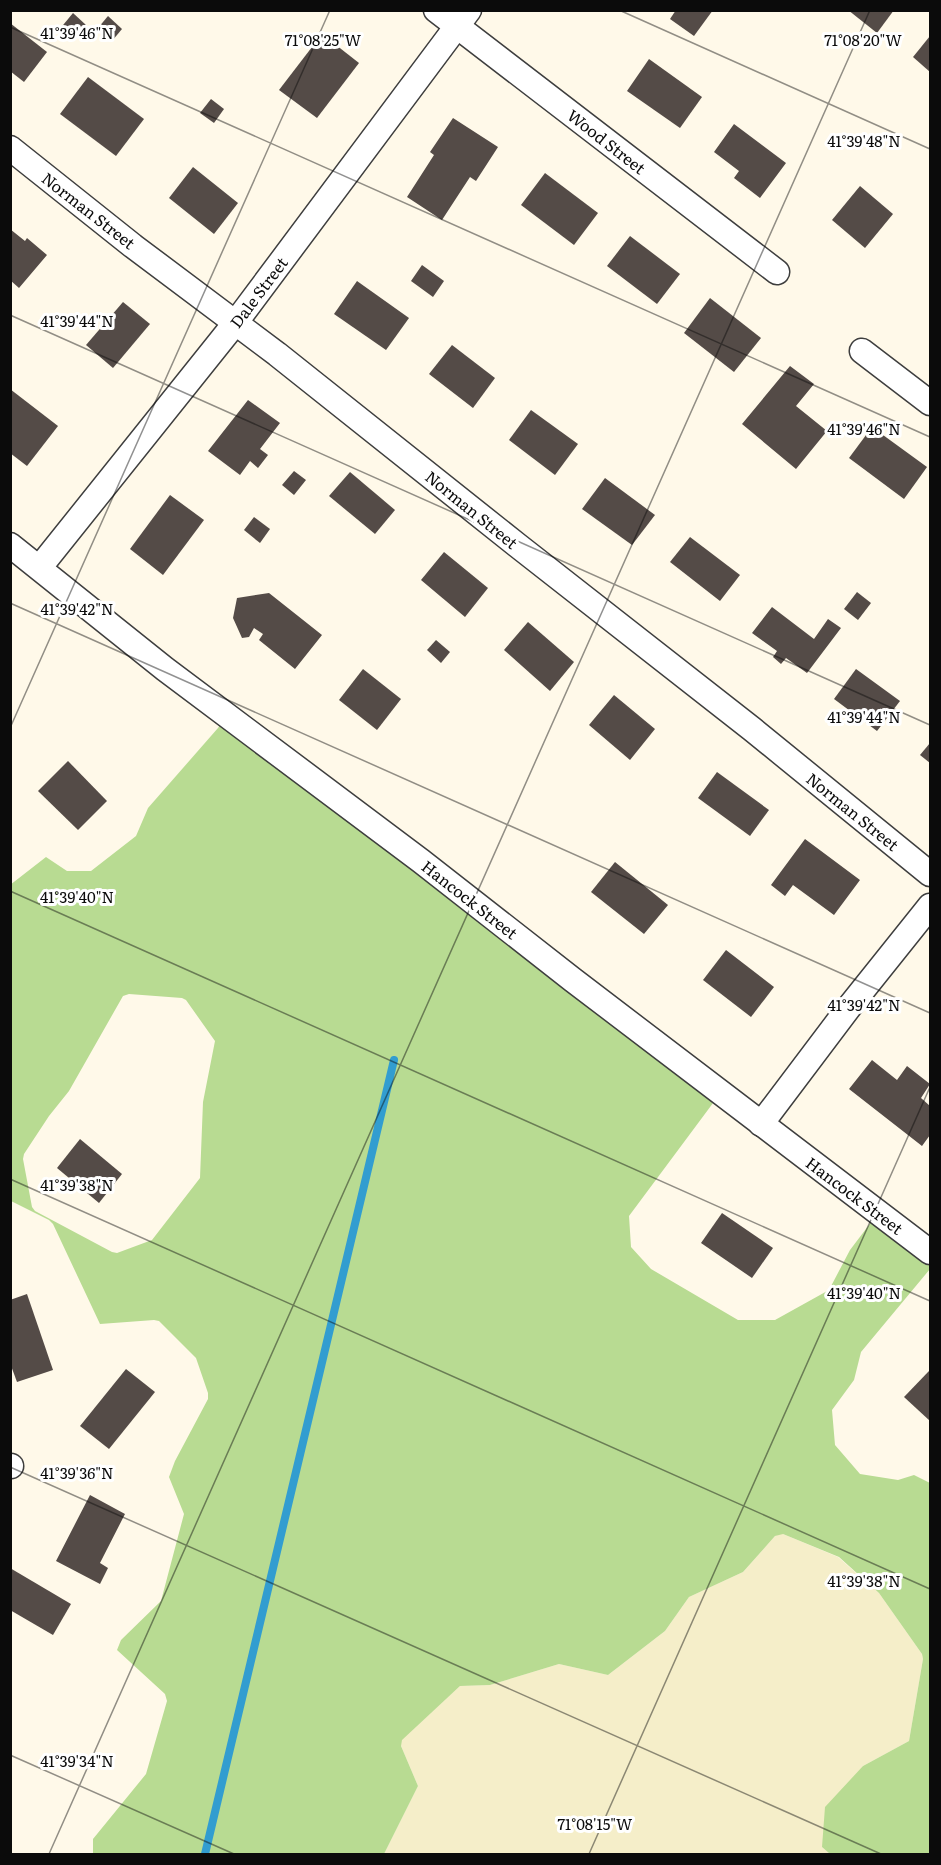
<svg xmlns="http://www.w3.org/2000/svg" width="941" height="1865" font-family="Literata,serif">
<rect width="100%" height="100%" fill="#fff9e9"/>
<polygon fill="#f5eec9" points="779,1534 783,1534 838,1557 879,1593 922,1654 923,1659 909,1741 863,1766 822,1847 830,1854 384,1854 418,1786 401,1746 401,1740 460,1686 490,1685 559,1664 608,1675 665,1631 689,1597 743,1572 775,1536"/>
<path fill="#b8db92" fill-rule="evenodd" d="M224 719 719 1095 629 1216 631 1247 651 1269 738 1320H775L829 1290 850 1250 875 1217 930 1257V1269L861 1352 854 1380 832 1410 835 1445 860 1474 898 1480 914 1475 930 1483V1854H830L822 1847 825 1807 863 1766 909 1741 923 1659 922 1654 879 1593 839 1557 783 1534 775 1536 743 1572 689 1597 665 1631 608 1675 559 1664 490 1685 460 1686 402 1740 401 1746 418 1786 384 1854H93V1839L146 1774 167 1701 165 1694 117 1650 121 1640 161 1601 184 1514 169 1477 175 1461 208 1399V1393L196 1358 159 1321 154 1320 100 1324 53 1224 49 1220 11 1201 10 885 46 857 67 871H91L136 836 148 808 218 728ZM129 994 182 998 186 1000 215 1041 203 1102 200 1178 152 1240 117 1253 112 1252 35 1211 32 1207 23 1159 24 1154 49 1116 69 1091 123 996Z"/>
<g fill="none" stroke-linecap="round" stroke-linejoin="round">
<polyline stroke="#329dd0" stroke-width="8" points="205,1854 394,1060"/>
</g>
<g fill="#544b47">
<polygon points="676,10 713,10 694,36 670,19"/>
<polygon points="848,10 894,10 877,33"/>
<polygon points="73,13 86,25 73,41 59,30"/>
<polygon points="108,16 122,29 112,41 98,28"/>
<polygon points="10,23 47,52 24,82 10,71"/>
<polygon points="322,34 359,63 317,118 279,90"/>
<polygon points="930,36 930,72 913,57"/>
<polygon points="649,59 702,97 680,128 627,91"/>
<polygon points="88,77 144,119 116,156 60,114"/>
<polygon points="211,99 224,109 214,123 200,113"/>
<polygon points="453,118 498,147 476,181 470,177 442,220 407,197 434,155 430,152"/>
<polygon points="734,124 786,163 760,198 734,178 739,171 714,152"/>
<polygon points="193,167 238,203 214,234 169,198"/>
<polygon points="545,173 598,213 574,245 521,205"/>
<polygon points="860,186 893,214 865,248 832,220"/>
<polygon points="10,229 25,241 27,238 47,255 19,288 10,280"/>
<polygon points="630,236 680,274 657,304 607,266"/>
<polygon points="422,265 444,281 433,297 411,281"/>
<polygon points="357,281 409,318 386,350 334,314"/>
<polygon points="710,298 761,338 734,372 684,333"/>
<polygon points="123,302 150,324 113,368 86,345"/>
<polygon points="452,345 495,378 473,408 429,374"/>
<polygon points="790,366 814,384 796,406 827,431 796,469 742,424"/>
<polygon points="10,389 58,426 27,466 10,453"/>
<polygon points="248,400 280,423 260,449 268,455 258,468 250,461 240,475 208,451"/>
<polygon points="531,410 578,444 555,475 509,440"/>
<polygon points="872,427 927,467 904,499 849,458"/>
<polygon points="294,471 306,480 294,495 282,485"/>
<polygon points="350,472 395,510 375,534 329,496"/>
<polygon points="605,478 655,515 632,545 582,509"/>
<polygon points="170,495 204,520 163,575 130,549"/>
<polygon points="254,517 270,529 260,543 244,530"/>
<polygon points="690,537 740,575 720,601 670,562"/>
<polygon points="444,552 488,588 465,617 421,580"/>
<polygon points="857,592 871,603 858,620 844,609"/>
<polygon points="269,593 322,635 295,669 259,640 263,634 254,628 249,637 242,638 233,618 237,598"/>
<polygon points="772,607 814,639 828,619 841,628 807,673 786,658 781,664 773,657 777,651 752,633"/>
<polygon points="528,622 574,662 550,691 504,650"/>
<polygon points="436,640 450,652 441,663 427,650"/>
<polygon points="363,669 401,699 377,730 339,700"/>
<polygon points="856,669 900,701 877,731 834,699"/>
<polygon points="614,695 655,729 630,760 589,725"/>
<polygon points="930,743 930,763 920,755"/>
<polygon points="68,761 107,801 78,830 38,791"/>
<polygon points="717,772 769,810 750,836 698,798"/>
<polygon points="805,839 860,880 834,915 793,885 785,896 771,885"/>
<polygon points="615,862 668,905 644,934 591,892"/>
<polygon points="726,950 774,987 751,1017 703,980"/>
<polygon points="872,1060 897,1080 907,1066 930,1084 921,1098 930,1106 930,1135 922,1146 849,1089"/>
<polygon points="80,1139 122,1174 99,1203 57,1168"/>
<polygon points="722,1213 773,1248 752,1278 701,1243"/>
<polygon points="27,1294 53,1370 17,1382 10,1363 10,1300"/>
<polygon points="126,1369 155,1392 109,1449 80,1426"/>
<polygon points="929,1371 930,1372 930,1421 904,1397"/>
<polygon points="90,1495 125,1514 100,1563 108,1568 100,1584 56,1561"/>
<polygon points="10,1568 71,1604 53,1635 10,1610"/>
</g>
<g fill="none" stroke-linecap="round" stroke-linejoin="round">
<defs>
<g id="street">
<polyline points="436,10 777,272"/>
<polyline points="10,148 133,246 277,354 517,545 752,729 930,874"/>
<polyline points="862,351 930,403"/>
<polyline points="10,545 165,669 421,861 573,980 930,1252"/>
<polyline points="40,567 236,322 469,10"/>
<polyline points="761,1124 850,1006 930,906"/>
<polyline points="10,1466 11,1466"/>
</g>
</defs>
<use href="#street" stroke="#3e3e3e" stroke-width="27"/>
<use href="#street" stroke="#fff" stroke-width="24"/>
</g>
<path fill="none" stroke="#0b0b0b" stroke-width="1.5" stroke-opacity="0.45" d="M619 10 930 149M10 27 930 437M10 315 930 725M10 603 930 1013M10 728 330 10M10 891 930 1301M10 1179 930 1589M10 1467 881 1854M10 1755 234 1854M49 1854 870 10M589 1854 930 1087"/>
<g text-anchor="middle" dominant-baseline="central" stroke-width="6" stroke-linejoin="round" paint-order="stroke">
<g font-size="16" fill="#0b0b0b" stroke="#fff">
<text transform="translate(607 141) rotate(38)">Wood Street</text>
<text transform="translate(89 210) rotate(38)">Norman Street</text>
<text transform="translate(258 292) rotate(-53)">Dale Street</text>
<text transform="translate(472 509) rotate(39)">Norman Street</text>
<text transform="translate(853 811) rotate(39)">Norman Street</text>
<text transform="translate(470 899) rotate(38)">Hancock Street</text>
<text transform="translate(855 1195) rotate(37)">Hancock Street</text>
</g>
</g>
<g font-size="15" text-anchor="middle" fill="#0b0b0b" stroke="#fff" stroke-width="6" stroke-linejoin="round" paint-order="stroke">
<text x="77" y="39">41°39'46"N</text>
<text x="323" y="46">71°08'25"W</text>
<text x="863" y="46">71°08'20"W</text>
<text x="864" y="147">41°39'48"N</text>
<text x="77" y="327">41°39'44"N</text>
<text x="864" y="435">41°39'46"N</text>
<text x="77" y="615">41°39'42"N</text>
<text x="864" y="723">41°39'44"N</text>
<text x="77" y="903">41°39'40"N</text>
<text x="864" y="1011">41°39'42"N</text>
<text x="77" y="1191">41°39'38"N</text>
<text x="864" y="1299">41°39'40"N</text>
<text x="77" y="1479">41°39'36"N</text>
<text x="864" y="1587">41°39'38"N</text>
<text x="77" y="1767">41°39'34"N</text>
<text x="595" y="1830">71°08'15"W</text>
</g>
<rect width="941" height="1865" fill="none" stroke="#0b0b0b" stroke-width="24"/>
</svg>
